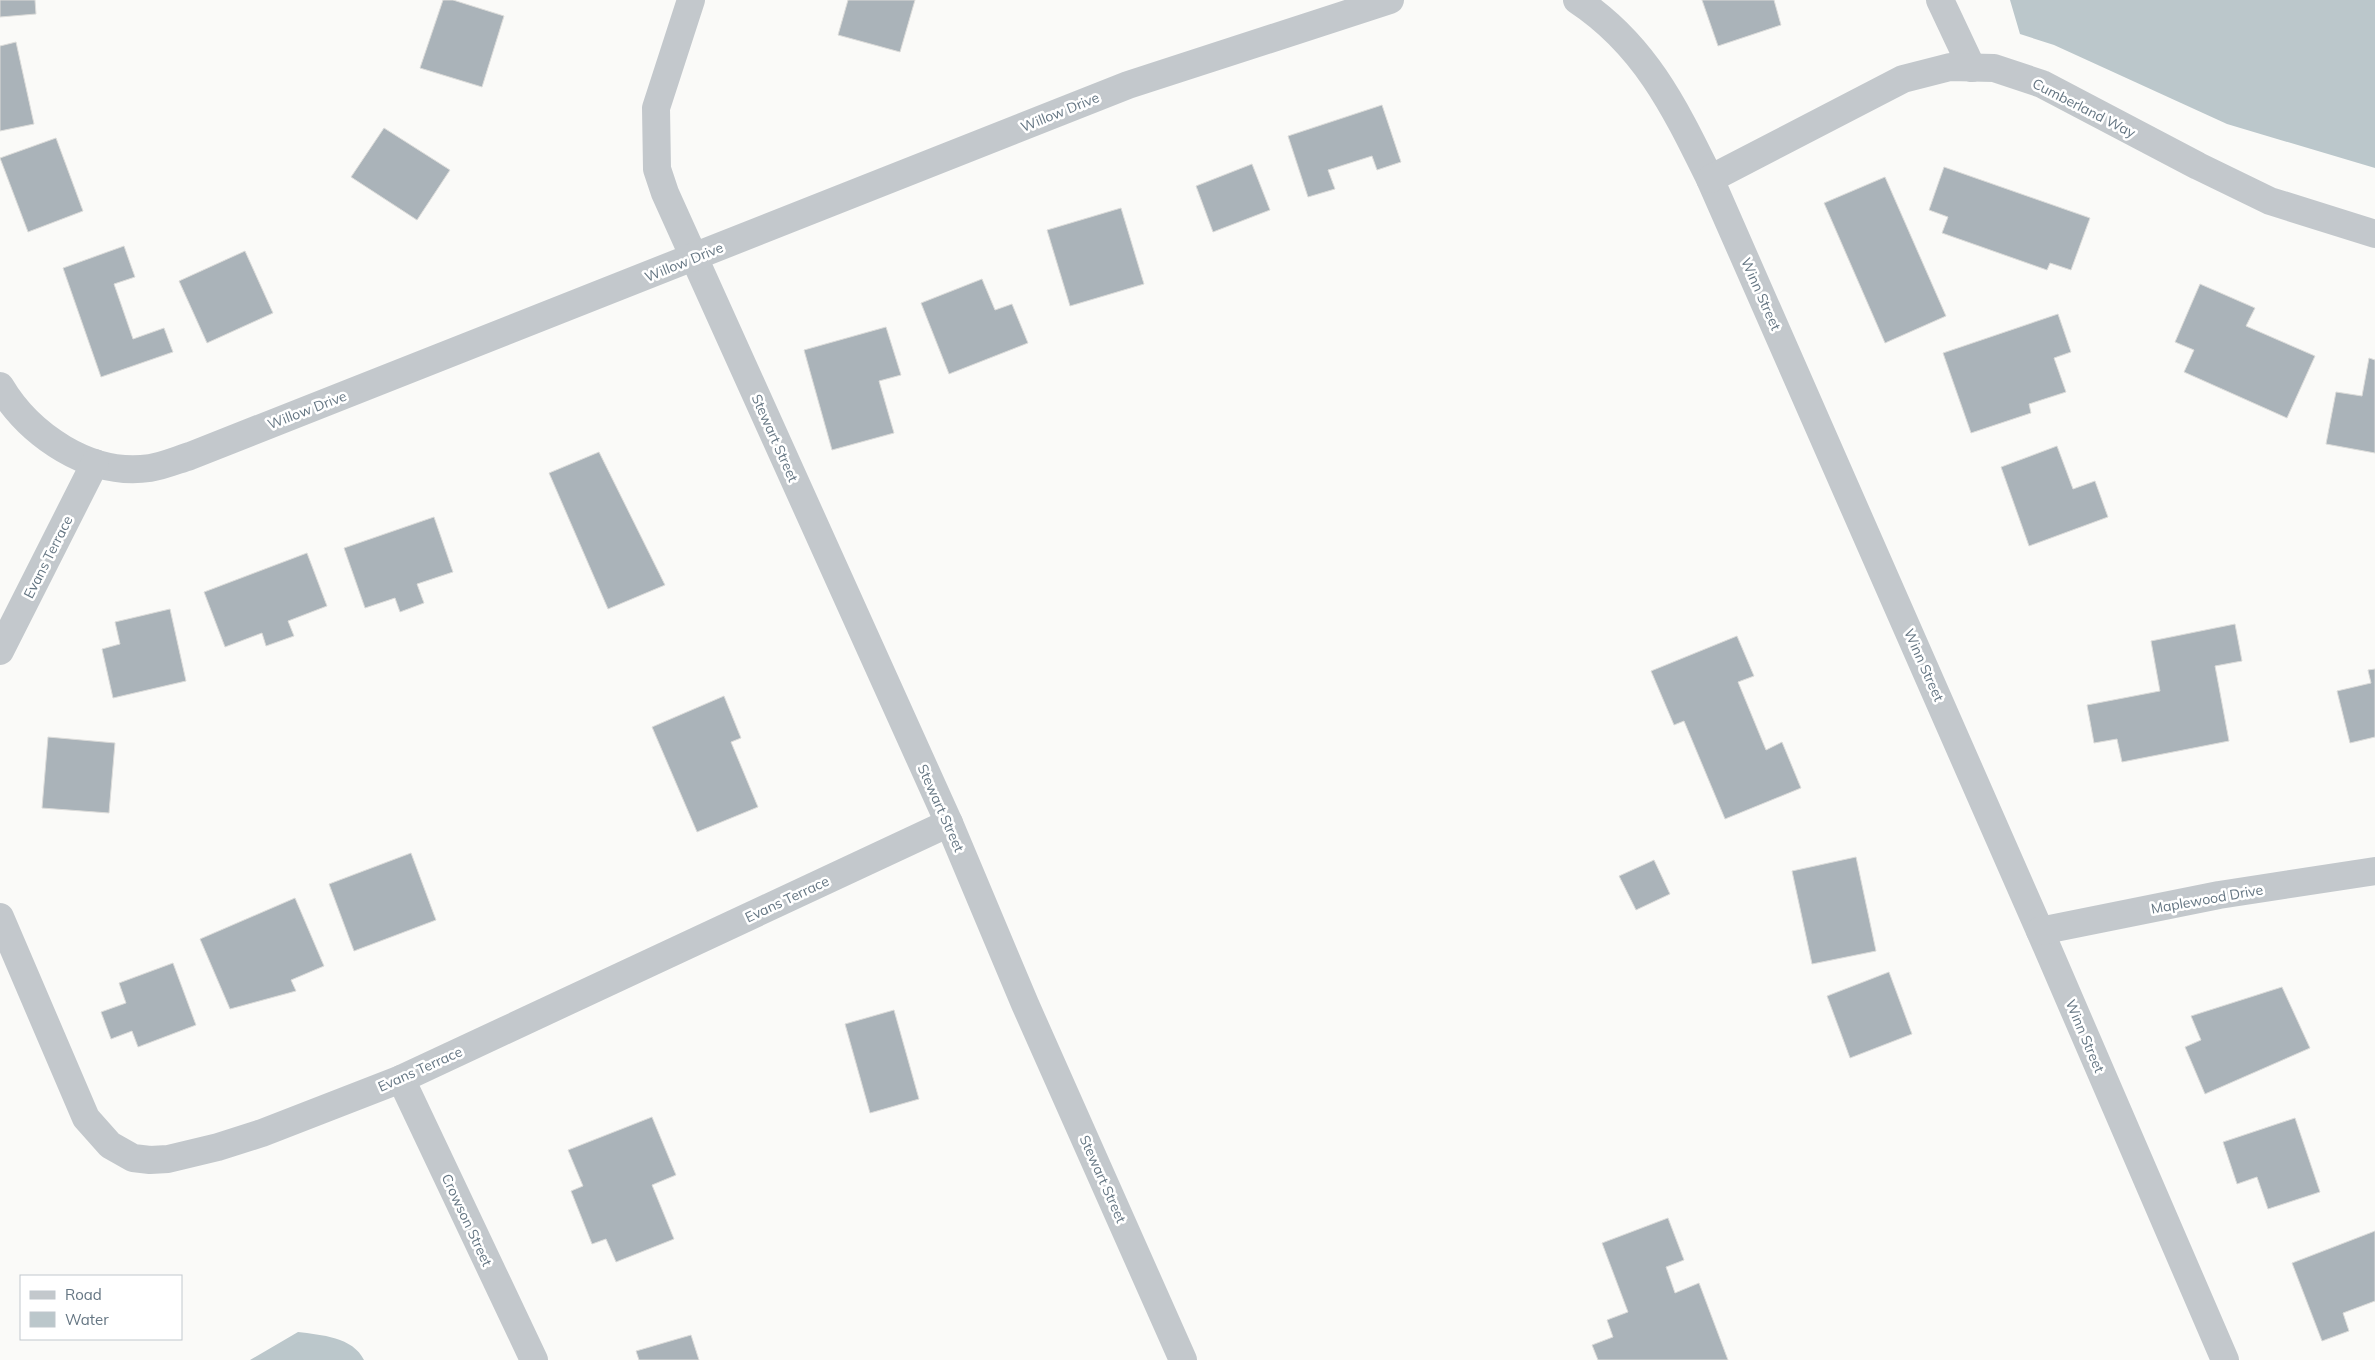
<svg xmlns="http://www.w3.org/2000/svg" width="2375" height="1360" font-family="Mulish,sans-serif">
<rect width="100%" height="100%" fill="#fafaf8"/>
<g fill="#bbc7cb">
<polygon points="2010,0 2375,0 2375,168 2227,124 2054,45 2020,34"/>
<path d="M298 1332C321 1335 353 1337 364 1360H250Z"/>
</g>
<g fill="#aab3b9" stroke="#dcdcda">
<polygon points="0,0 35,0 36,14 0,17"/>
<polygon points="443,0 453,0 504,16 482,87 420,68"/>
<polygon points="848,0 915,0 900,52 838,35"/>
<polygon points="1702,0 1774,0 1781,25 1718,46"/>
<polygon points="16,42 34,124 0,131 0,46"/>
<polygon points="1382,105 1401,162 1377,170 1372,156 1328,170 1335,189 1308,197 1288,136"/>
<polygon points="384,128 450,170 417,220 351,177"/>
<polygon points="56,138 83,211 28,232 0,158"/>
<polygon points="1252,164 1270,210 1213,232 1196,186"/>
<polygon points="1944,167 2090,218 2071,270 2050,263 2047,270 1942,233 1948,217 1929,210"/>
<polygon points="1885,177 1946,316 1885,343 1824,203"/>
<polygon points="1121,208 1144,284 1070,306 1047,230"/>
<polygon points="124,246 135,277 114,284 133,339 164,328 173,352 101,377 63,268"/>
<polygon points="245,251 273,313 207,343 179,281"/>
<polygon points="982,279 995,310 1012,304 1028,343 949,374 921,303"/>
<polygon points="2200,284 2255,308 2246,326 2315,356 2287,418 2184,372 2194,350 2175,342"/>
<polygon points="2058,314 2071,352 2054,358 2066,392 2029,404 2031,413 1971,433 1943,353"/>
<polygon points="886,327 901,375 879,381 894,433 832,450 804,350"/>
<polygon points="2369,358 2375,360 2375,453 2326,444 2336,392 2362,396"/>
<polygon points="2057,446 2073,489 2095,481 2108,517 2029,546 2001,467"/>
<polygon points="599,452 665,585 608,609 549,473"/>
<polygon points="434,517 453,572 417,584 424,603 400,612 395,598 365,608 344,548"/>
<polygon points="307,553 327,606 288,621 294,636 266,646 262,633 225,647 204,592"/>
<polygon points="170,609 186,681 113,698 102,649 120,644 115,622"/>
<polygon points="2235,624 2242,661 2215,666 2229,741 2122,762 2117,739 2094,743 2087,705 2160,691 2151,641"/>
<polygon points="1737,636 1754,676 1738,682 1766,750 1782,742 1801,788 1725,819 1684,721 1674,725 1651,671"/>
<polygon points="2375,669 2375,737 2350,743 2337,691 2371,683 2368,670"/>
<polygon points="724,696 741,738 731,742 758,807 697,832 652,727"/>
<polygon points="48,737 115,743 109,813 42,808"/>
<polygon points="411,853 436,920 354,951 329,884"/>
<polygon points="1856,857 1876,951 1812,964 1792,871"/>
<polygon points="1654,860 1670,894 1636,910 1619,876"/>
<polygon points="295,898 324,966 291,980 296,991 230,1009 200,939"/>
<polygon points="173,963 196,1025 138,1047 132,1031 111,1039 101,1012 126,1003 119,983"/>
<polygon points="1889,972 1912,1034 1850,1058 1827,996"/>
<polygon points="2282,987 2310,1048 2205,1094 2185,1047 2201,1040 2191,1016"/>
<polygon points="894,1010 919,1099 870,1113 845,1024"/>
<polygon points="652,1117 676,1175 652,1185 674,1239 616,1262 606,1239 592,1244 571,1191 583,1186 568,1150"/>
<polygon points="2295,1118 2320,1192 2268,1209 2257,1177 2237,1184 2223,1142"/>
<polygon points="1668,1218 1684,1260 1666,1267 1675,1293 1699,1283 1728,1360 1598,1360 1592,1345 1613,1337 1607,1320 1628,1312 1602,1243"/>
<polygon points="2375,1231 2375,1301 2343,1313 2349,1331 2322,1341 2292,1263"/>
<polygon points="691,1335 699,1360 639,1360 636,1351"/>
</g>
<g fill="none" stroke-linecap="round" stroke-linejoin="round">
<g stroke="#c3c8cc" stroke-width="28">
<polyline points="691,0 656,108 657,169 665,193 949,823 1025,1004 1183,1360"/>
<path d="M1577 0C1645 45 1675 108 1710 179L2040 931 2225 1360"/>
<polyline points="1940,0 1972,68"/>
<polyline points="1710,179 1903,79 1950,67 1994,68 2042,84 2198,166 2270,201 2375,234"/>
<path d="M0 386C29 435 90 477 150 468 163 466 177 460 190 456L1128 85 1390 0"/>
<polyline points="0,651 95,463"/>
<polyline points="0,917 86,1118 110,1145 133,1158 150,1160 168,1159 218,1147 262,1133 401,1079 949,823"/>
<polyline points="2040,931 2219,895 2375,871"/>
<polyline points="401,1079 534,1360"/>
</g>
</g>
<g text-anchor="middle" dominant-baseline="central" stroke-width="5" stroke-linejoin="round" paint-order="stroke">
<g font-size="14" fill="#657683" stroke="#fff">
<text transform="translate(2084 108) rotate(27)">Cumberland Way</text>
<text transform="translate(1060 112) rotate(-22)">Willow Drive</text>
<text transform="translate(684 262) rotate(-22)">Willow Drive</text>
<text transform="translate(1761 294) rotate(66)">Winn Street</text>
<text transform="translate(307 410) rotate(-21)">Willow Drive</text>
<text transform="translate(775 438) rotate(66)">Stewart Street</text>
<text transform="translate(48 557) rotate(-63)">Evans Terrace</text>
<text transform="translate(1924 665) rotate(66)">Winn Street</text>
<text transform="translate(941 808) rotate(66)">Stewart Street</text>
<text transform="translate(787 899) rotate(-25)">Evans Terrace</text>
<text transform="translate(2207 899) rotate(-10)">Maplewood Drive</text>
<text transform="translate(2085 1036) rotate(67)">Winn Street</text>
<text transform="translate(420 1069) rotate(-24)">Evans Terrace</text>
<text transform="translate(1103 1179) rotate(66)">Stewart Street</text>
<text transform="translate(467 1220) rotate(65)">Crowson Street</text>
</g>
</g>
<rect x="20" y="1275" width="162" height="65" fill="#ffffff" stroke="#c1c8cd"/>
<rect x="30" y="1291" width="25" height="8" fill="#c3c8cc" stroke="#c1c8cd"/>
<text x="65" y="1300" font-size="15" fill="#657683">Road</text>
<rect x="30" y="1312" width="25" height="15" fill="#bbc7cb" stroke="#c1c8cd"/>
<text x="65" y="1325" font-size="15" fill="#657683">Water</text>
</svg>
